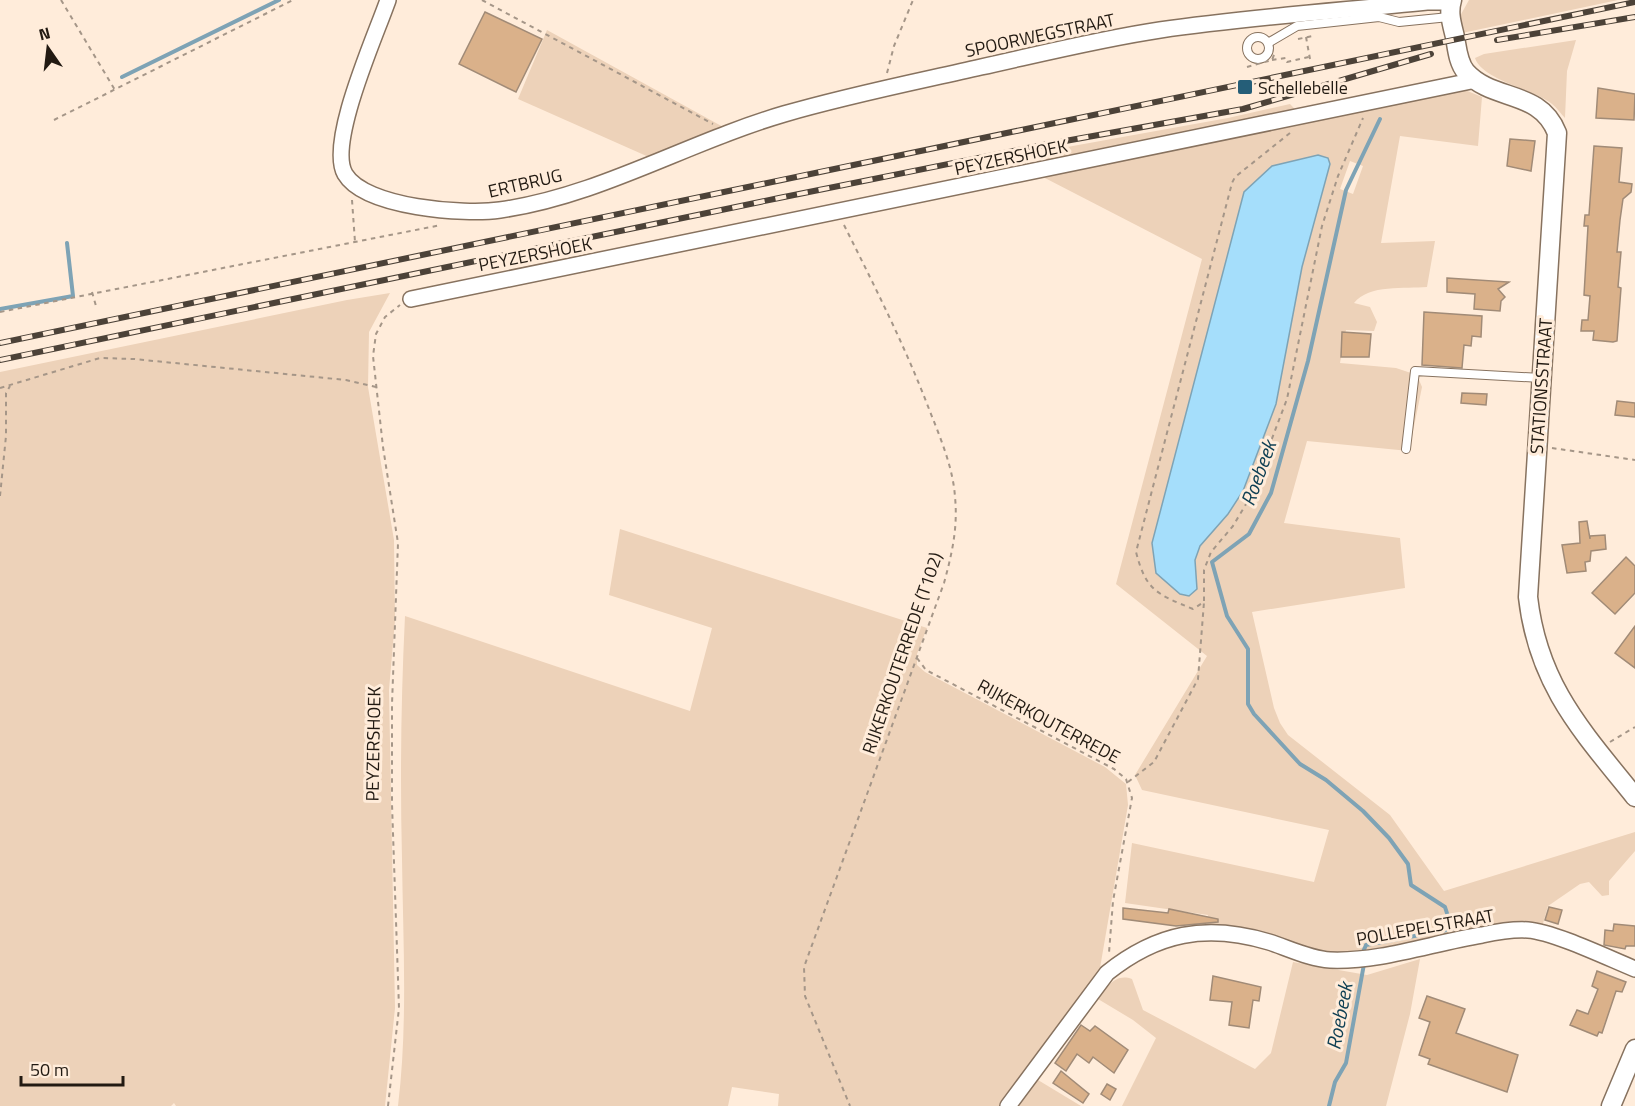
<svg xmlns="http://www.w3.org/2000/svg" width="1635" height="1106" font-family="'Titillium Web',sans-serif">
<rect width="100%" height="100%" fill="#ffecda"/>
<g fill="#edd2b9" fill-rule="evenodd">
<polygon points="1469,0 1618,0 1462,33 1460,16"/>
<polygon points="547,30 725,128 651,158 518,99"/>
<path d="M1576 40 1567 71 1565 118C1561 114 1557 108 1552 104 1533 89 1482 80 1475 58L1484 54Z"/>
<path d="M1465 90 1482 97 1478 146 1400 136 1381 243 1435 241 1427 287C1405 289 1369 284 1354 303L1370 307 1377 322 1374 331 1346 330 1340 363 1396 368 1417 375 1422 387 1409 451 1307 441 1284 523 1400 538 1405 588 1252 612 1274 708 1280 723 1288 735 1390 815 1444 891 1635 832V851L1609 881V895L1602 896 1589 882 1580 884 1548 906 1542 927 1356 955 1325 954 1248 928 1207 926 1208 915 1125 903 1132 843 1314 882 1329 830 1142 790 1135 775 1207 656 1116 584 1202 259 1043 177 1045 151 1228 118 1290 104 1306 121ZM1318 155 1330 164 1302 267 1276 404 1243 491 1228 514 1200 546 1194 560ZM1350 161 1363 166 1353 194 1340 189Z"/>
<polygon points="390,293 369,332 368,387 394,540 395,620 389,690 395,1008 385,1106 176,1106 174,1103 171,1106 0,1106 0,372 347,300"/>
<path d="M620 529 927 628 917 654V665L925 672 1105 767 1126 784 1128 805 1100 968 1092 983 1002 1106H778L779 1094 732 1087 728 1106H398C408 1024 403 941 402 859 400 778 401 697 405 616L690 711 712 628 609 595Z"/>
<path d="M1420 959 1410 1014 1386 1106H1122L1156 1038 1133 1020 1098 999C1107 987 1115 973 1132 979L1143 1010 1255 1069 1271 1053 1293 962 1367 975Z"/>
<polygon points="1038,1080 1081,1106 1019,1106"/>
</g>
<polygon fill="#a5defb" stroke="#7ea3b5" stroke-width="1.5" points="1318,155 1328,158 1330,164 1302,267 1276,404 1243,491 1228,514 1200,546 1195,560 1197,589 1189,596 1180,594 1156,573 1152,543 1244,192 1272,166"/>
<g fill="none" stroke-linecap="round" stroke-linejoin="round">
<g stroke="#7ea3b5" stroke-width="4">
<polyline points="122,77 279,0"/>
<polyline points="0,309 73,296 67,243"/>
<polyline points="1363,952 1366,945 1452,929 1445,907 1411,885 1408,864 1389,838 1363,811 1326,780 1300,764 1254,714 1248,704 1248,649 1227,616 1212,562 1249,534 1271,493 1308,361 1346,190 1380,119"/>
<polyline points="1329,1106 1335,1082 1346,1063 1364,964"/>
</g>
</g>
<g fill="#dab18a" stroke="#a18b77" stroke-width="1.5">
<polygon points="485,12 542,39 516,92 459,64"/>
<polygon points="1598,88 1635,94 1634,120 1596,118"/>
<polygon points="1510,139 1535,141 1531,171 1507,166"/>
<polygon points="1594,146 1622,148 1619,182 1632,184 1631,192 1623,199 1620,220 1617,252 1621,252 1618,287 1621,288 1617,341 1613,342 1593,340 1594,331 1581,331 1582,320 1588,320 1590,296 1584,295 1588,226 1584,226 1585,215 1589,215"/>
<polygon points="1447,278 1509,282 1498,289 1505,297 1501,301 1500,311 1474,309 1475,294 1447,292"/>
<polygon points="1424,312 1482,316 1481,337 1472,336 1471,346 1464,345 1462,368 1422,365"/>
<polygon points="1342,332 1371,334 1369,357 1341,357"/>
<polygon points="1462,393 1487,394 1486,405 1461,403"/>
<polygon points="1617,401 1635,403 1635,417 1615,415"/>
<polygon points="1587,521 1590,539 1590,536 1605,535 1606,549 1591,551 1590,561 1585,562 1586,571 1567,573 1562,545 1580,543 1579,522"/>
<polygon points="1626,557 1635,566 1635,593 1615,614 1592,593"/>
<polygon points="1635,626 1635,668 1615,653"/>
<polygon points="1549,907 1562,910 1558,924 1545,920"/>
<polygon points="1123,908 1168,913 1169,909 1218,919 1218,922 1176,926 1123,919"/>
<polygon points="1614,924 1635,926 1635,946 1626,946 1625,949 1604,945 1605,930 1613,931"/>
<polygon points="1597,971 1626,982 1622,992 1616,991 1602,1033 1599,1032 1597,1036 1570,1025 1577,1010 1588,1014 1598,989 1592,986"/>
<polygon points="1213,976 1261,987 1259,1001 1253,1000 1249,1028 1229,1025 1232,1002 1210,1000"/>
<polygon points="1427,996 1465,1009 1456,1033 1518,1055 1507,1092 1428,1064 1430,1059 1419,1055 1430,1022 1419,1018"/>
<polygon points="1081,1025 1090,1031 1095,1026 1128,1050 1114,1073 1093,1057 1089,1063 1077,1054 1066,1071 1055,1063"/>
<polygon points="1061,1071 1089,1094 1083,1103 1053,1083"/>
<polygon points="1107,1084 1116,1089 1110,1100 1101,1094"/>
</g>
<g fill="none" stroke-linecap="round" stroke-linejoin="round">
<defs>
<g id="service">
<circle cx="1258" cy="48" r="11"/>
<polyline points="1268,43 1297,26 1379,17 1399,22 1449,17"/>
<polyline points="1406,449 1415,371 1541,378"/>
</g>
<g id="minor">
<path d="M388 0C376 35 327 143 345 174 365 208 465 215 500 210 599 196 688 142 784 114 849 95 915 82 981 67 1040 54 1100 39 1160 30 1249 17 1338 11 1427 2H1451"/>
<polyline points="411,299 1476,80"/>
<path d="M1008 1106 1107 973C1157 933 1206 923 1269 942 1288 948 1310 959 1330 960 1381 962 1432 943 1482 935 1496 932 1514 929 1528 930 1554 932 1608 958 1635 969"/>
</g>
<g id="tertiary">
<path d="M1452 0C1448 13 1452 24 1455 37 1457 48 1458 63 1466 72 1493 102 1540 89 1557 133L1528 597C1538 685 1582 731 1635 797"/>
<polyline points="1611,1106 1635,1049"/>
</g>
</defs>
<use href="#service" stroke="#87725f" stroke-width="10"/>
<use href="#minor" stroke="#87725f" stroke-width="18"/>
<use href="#tertiary" stroke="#87725f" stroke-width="21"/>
<g stroke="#a59688" stroke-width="2" stroke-dasharray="4.5 4.5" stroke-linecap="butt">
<polyline points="61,0 115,90"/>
<polyline points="482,0 713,124"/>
<polyline points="1306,37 1310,59"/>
<polyline points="1298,39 1313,36"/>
<polyline points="1272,60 1286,58 1287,62 1309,57"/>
<polyline points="1247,67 1272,60 1275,52"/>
<polyline points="887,73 894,46 913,0"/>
<polyline points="1276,93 1293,89"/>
<polyline points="54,120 293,0"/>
<path d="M1290 133 1235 177 1232 183 1136 552C1146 591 1157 594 1193 609L1204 602V570L1211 552 1233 526 1249 499 1287 399 1322 226 1338 176 1363 118"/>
<polyline points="352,200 355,242"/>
<path d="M844 225C874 285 905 346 929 409 940 437 953 467 955 497 958 527 952 554 944 583L804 967 805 996 850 1106"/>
<polyline points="92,292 96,306"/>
<polyline points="0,312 441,225"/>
<polyline points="0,388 100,358 134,359 346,380 376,387"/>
<polyline points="1552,448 1635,460"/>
<polyline points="0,496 6,436 6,393 10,386"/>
<polyline points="917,658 926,670 1114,769 1126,779 1132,798 1113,901 1109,953"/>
<polyline points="1610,742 1635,727"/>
<polyline points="1128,782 1154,762 1198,679 1204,602"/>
<polyline points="388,1106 399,1008 392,804 392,704 398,543 383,447 373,356 376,334 385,317 400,305"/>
</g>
<use href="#service" stroke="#fff" stroke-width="8"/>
<use href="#minor" stroke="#fff" stroke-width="15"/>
<use href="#tertiary" stroke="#fff" stroke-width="18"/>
<defs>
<g id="rail">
<polyline points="1497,40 1635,17"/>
<polyline points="0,343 1635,2"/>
<polyline points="0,360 779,198 1043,145 1243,109 1431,54"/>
</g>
</defs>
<use href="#rail" stroke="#4c4238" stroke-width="6"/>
<use href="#rail" stroke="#ffecda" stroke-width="4" stroke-dasharray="11" stroke-linecap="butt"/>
</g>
<rect fill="#255e78" stroke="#ffecda" stroke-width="2" x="1237" y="79" width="16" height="16" rx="3"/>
<g text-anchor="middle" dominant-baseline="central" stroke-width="6" stroke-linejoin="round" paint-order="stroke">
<g font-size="18" fill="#221a12" stroke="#ffecda">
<text transform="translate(1040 35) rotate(-12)">SPOORWEGSTRAAT</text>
<text transform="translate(1011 157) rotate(-12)">PEYZERSHOEK</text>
<text transform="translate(525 183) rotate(-13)">ERTBRUG</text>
<text transform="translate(535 254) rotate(-11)">PEYZERSHOEK</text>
<text transform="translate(1541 386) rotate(-86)">STATIONSSTRAAT</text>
<text transform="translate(902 653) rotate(-71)">RIJKERKOUTERREDE (T102)</text>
<text transform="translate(1049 721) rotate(28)">RIJKERKOUTERREDE</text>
<text transform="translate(373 744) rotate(-89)">PEYZERSHOEK</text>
<text transform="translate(1425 927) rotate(-10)">POLLEPELSTRAAT</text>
</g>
<g font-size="18" fill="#221a12" stroke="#ffecda" text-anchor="start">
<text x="1258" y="87">Schellebelle</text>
</g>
<g font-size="20" font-style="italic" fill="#104054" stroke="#ffecda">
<text transform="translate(1258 473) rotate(-70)">Roebeek</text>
<text transform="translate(1339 1016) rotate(-79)">Roebeek</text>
</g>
</g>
<g transform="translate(48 48) rotate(346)" stroke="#ffecda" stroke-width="4.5" paint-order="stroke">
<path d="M0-4.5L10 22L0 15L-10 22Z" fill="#221a12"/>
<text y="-9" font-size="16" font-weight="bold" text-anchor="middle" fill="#221a12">N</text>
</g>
<path d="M21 1076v9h102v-9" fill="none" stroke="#221a12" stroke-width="3"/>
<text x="30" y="1076" font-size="18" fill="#221a12" stroke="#ffecda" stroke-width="4.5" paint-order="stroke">50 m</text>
</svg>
